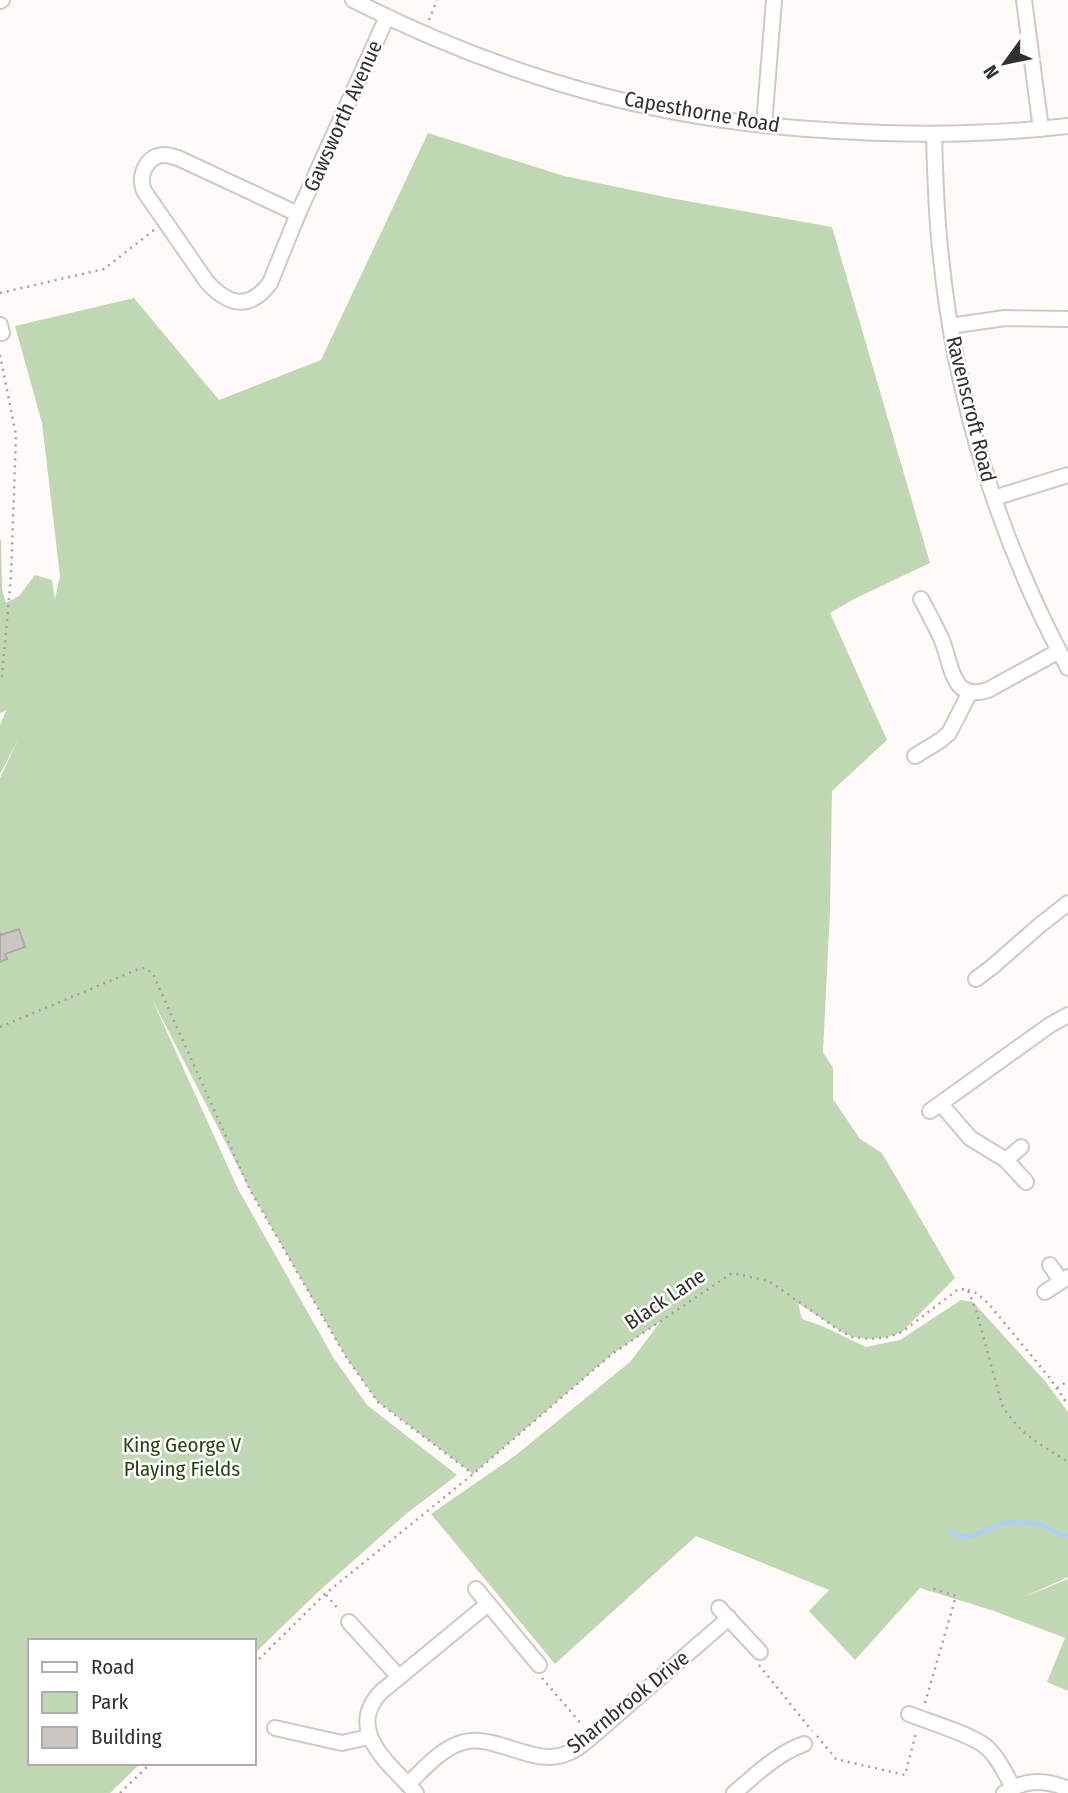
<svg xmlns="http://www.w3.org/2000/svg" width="1068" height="1793" font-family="'Fira Sans Condensed',sans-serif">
<rect width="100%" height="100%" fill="#fff9f7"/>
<polygon fill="#c0d7b4" points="428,133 564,176 670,198 832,227 930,563 856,598 830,613 887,740 832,791 830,910 823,1052 833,1068 833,1099 860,1139 882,1153 955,1278 902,1332 888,1337 871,1339 852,1337 839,1330 798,1303 802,1319 822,1326 866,1347 900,1340 961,1300 973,1302 1045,1381 1068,1412 1068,1577 1024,1597 1068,1579 1068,1691 1047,1682 1065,1638 994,1611 920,1588 855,1660 809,1611 829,1590 696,1536 555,1664 431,1514 516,1455 630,1362 661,1321 612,1354 473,1474 378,1402 346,1357 250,1190 152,999 238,1189 333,1357 367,1405 457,1475 406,1514 318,1592 254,1654 254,1641 30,1641 30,1763 141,1763 110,1793 0,1793 0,778 18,740 0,774 0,725 6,711 0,713 0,540 1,540 2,589 6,603 19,596 35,575 52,580 55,599 60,576 42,423 15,326 134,298 219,400 321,360"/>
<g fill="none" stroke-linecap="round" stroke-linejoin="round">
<path stroke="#aecfef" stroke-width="4.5" d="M952 1533C971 1544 986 1527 1005 1523 1014 1522 1025 1522 1034 1523 1044 1524 1055 1532 1065 1537H1068"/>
</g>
<polygon fill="#ccc6c2" stroke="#aea9a5" stroke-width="2" points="19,929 25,947 5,954 7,959 0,962 0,933 1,935"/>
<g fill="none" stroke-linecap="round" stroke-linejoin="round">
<defs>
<g id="minor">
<path d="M353 0C468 59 596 102 724 120 777 128 830 131 883 133 944 135 1007 133 1068 126"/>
<polyline points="1024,0 1041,129"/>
<polyline points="0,1 2,0"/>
<polyline points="764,125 774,0"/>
<path d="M934 134C935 175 936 216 941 257 955 400 1000 542 1068 668"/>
<path d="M298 214 178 158C173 157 170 155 165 155 146 155 138 176 144 191L207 282C228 305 249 311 270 283L298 214 387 17"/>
<polyline points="0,325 2,333"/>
<polyline points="950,326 1005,318 1068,319"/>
<polyline points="994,498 1068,475"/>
<path d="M921 599C928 612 935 625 941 638 948 653 950 678 962 688 970 694 979 693 988 690L1059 651"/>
<polyline points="915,756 941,740 949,733 970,692"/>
<polyline points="976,979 992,967 1040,925 1068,903"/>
<polyline points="941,1104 970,1138 1006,1160 1026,1182"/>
<polyline points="930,1111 1050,1025 1068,1015"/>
<polyline points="1006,1160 1021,1147"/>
<polyline points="1050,1265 1061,1281"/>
<polyline points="1045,1292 1068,1277"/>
<polyline points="476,1589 539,1665"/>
<polyline points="719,1608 760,1652"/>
<polyline points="349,1622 399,1677"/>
<path d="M909 1714C929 1722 970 1734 985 1746 998 1756 1005 1774 1013 1787"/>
<polyline points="275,1728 342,1743 369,1737"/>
<path d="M408 1784C423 1770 442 1747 464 1742 474 1739 485 1741 496 1744 533 1754 554 1769 587 1741L729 1618"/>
<path d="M416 1793C391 1765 344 1731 381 1692L488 1604"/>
<path d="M734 1793C757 1774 776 1754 804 1744"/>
<path d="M1004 1793C1025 1779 1045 1779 1068 1789"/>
</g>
</defs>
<use href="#minor" stroke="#cfc9c6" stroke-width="18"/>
<g stroke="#a5a09e" stroke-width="2.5" stroke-dasharray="2 5" stroke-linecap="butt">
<polyline points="429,20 437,0"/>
<polyline points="0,293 104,269 154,230"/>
<polyline points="0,355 16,435 11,576 2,676 0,680"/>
<polyline points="0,1027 136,970 145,968 153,974 250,1190 346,1357 378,1402 473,1474"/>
<polyline points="968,1290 976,1293 988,1303 1049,1377 1068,1405"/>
<polyline points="1057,1388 1068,1381"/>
<polyline points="326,1595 340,1611"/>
<path d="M254 1664 325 1594 473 1474 612 1354 732 1273 769 1281 839 1330 852 1337 871 1339 888 1337 902 1332 956 1291 961 1289 968 1290 976 1310 1002 1405C1019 1434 1040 1444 1068 1462"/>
<polyline points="759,1665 812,1731"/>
<polyline points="542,1678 583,1726"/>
<polyline points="925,1703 956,1596 931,1588"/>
<polyline points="817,1736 836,1759 905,1775 916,1733"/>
<polyline points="120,1793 151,1763"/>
</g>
<use href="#minor" stroke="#fff" stroke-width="14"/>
</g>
<g text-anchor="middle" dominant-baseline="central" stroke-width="5" stroke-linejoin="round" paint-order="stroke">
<g font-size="21" fill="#32302e" stroke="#fff">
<text transform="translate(702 112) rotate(10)">Capesthorne Road</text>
<text transform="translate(343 116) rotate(-66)">Gawsworth Avenue</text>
<text transform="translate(971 409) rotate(76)">Ravenscroft Road</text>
<text transform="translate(665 1299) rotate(-34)">Black Lane</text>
<text transform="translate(628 1702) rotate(-39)">Sharnbrook Drive</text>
</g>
<g font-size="21" fill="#274510" stroke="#fff">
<text x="182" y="1445">King George V<tspan x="182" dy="24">Playing Fields</tspan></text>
</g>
</g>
<rect x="28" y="1639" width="228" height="126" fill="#ffffff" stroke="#adacab" stroke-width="2"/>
<rect x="42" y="1662" width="35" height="10" fill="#ffffff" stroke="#adacab" stroke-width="2"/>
<text x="91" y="1674" font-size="21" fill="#32302e">Road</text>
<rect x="42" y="1692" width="35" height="21" fill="#c0d7b4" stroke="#adacab" stroke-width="2"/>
<text x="91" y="1709" font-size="21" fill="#32302e">Park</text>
<rect x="42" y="1727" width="35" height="21" fill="#ccc6c2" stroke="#adacab" stroke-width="2"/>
<text x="91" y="1744" font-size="21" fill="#32302e">Building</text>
<g transform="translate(1005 63) rotate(237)" stroke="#ffffff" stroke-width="5" paint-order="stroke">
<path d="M0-5L12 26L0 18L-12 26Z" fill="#32302e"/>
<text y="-10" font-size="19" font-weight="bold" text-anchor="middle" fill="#32302e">N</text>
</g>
</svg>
